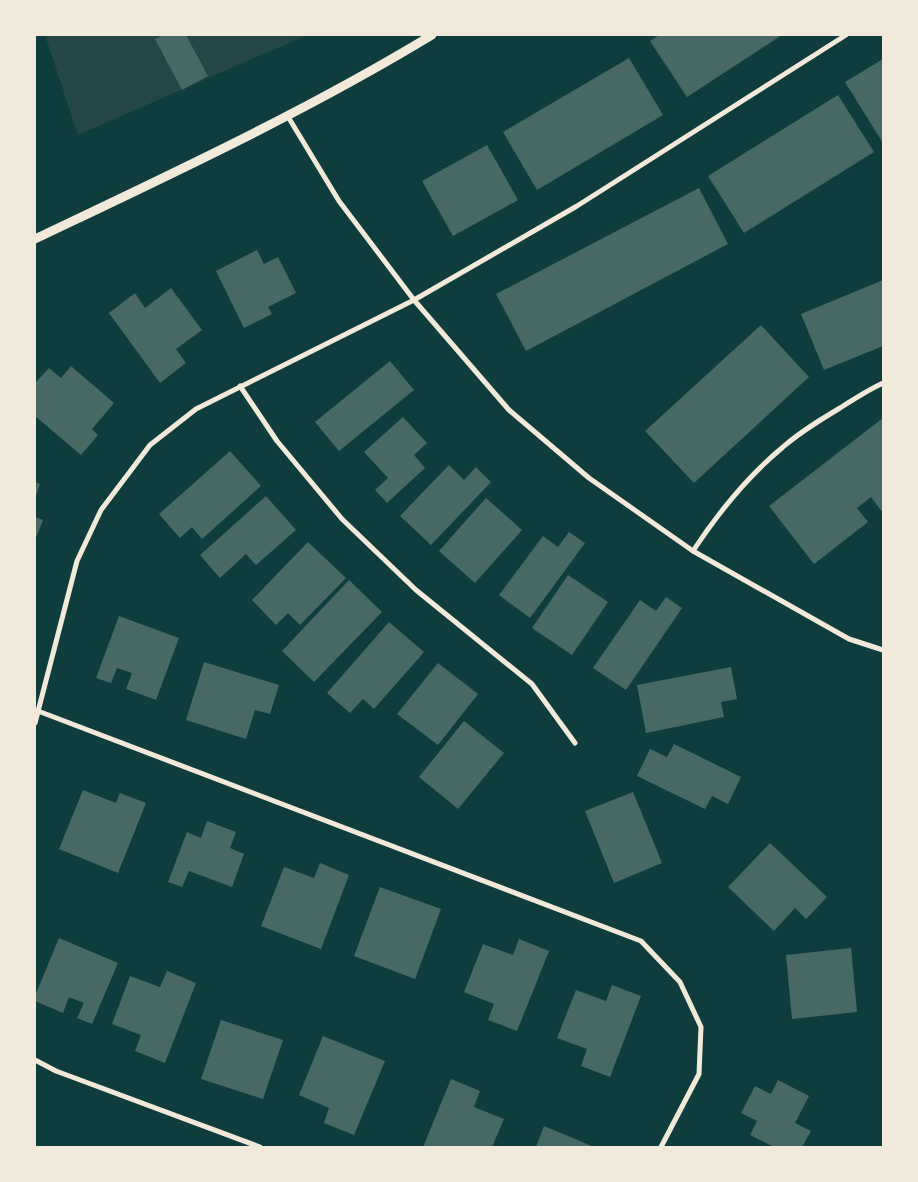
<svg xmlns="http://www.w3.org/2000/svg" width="918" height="1182" font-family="'Exo 2',sans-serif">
<rect width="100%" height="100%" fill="#0f3d3e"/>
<polygon fill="#244646" points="45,35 307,35 78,135"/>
<g fill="#486865">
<polygon points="164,35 186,35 208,76 182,90 155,39"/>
<polygon points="659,35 782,35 687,97 650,41"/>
<polygon points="629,58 663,115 537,190 503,132"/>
<polygon points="883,59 883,143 845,82"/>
<polygon points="838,95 874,152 744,233 708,176"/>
<polygon points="487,145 518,200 453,236 422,181"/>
<polygon points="699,188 728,244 526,351 496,294"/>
<polygon points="257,250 264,264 278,257 296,293 268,307 272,314 244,328 216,271"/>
<polygon points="883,280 883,346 824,370 801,314"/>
<polygon points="171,288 202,330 176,349 186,363 160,383 109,313 135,293 145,308"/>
<polygon points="761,325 809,377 694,483 645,431"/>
<polygon points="390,361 414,390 339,451 315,422"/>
<polygon points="71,366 114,403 92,429 98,435 81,455 35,416 35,383 49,368 61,378"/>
<polygon points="403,417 427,443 414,455 425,468 387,503 375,490 388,478 364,452"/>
<polygon points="883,418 883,513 871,497 857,508 868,522 814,564 769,506"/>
<polygon points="230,451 261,486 202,539 192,527 180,538 159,514"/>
<polygon points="449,465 464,480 476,467 491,482 431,545 400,516"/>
<polygon points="35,482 40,484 35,498"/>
<polygon points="266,496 296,530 256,565 246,554 220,578 200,555"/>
<polygon points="486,498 522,530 475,583 439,551"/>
<polygon points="35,517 43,520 35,540"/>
<polygon points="569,532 585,543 530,618 499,595 543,536 558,547"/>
<polygon points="308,542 346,578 300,625 288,613 276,625 252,600"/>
<polygon points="568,575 608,602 572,655 532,628"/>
<polygon points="349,580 382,612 314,682 282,651"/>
<polygon points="666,597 682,608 626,690 593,668 640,600 656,611"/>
<polygon points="119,616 179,638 156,700 126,689 132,673 117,668 111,683 96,678"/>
<polygon points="389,622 424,652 374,709 363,699 350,713 327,693"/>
<polygon points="204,662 279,685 270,714 255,710 246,739 186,720"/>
<polygon points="438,663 478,694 438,745 397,714"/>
<polygon points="731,667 737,699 721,702 724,717 646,733 637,685"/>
<polygon points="464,721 504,753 458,809 419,777"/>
<polygon points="674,744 741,777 728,804 712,796 705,809 637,776 650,749 667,757"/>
<polygon points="83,790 116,803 120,793 146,803 118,873 59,849"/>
<polygon points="633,792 662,863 614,883 585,811"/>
<polygon points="207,821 236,832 230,848 244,854 232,887 189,871 182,887 168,882 187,832 201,838"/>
<polygon points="770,843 827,897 806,919 795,908 774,931 728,887"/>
<polygon points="320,863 349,875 321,949 261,926 284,867 314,878"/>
<polygon points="380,887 441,909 415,979 354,956"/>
<polygon points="59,938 118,963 92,1024 77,1018 84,1003 69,997 63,1013 35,1001 35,996"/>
<polygon points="519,939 549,951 517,1031 488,1020 494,1004 464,992 483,944 513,955"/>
<polygon points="851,948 857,1012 792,1019 786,955"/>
<polygon points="167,971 196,983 165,1063 135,1051 141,1035 112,1024 130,976 160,987"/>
<polygon points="612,985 641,996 610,1077 581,1066 587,1049 557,1038 576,990 606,1001"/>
<polygon points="221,1020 283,1040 263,1099 201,1079"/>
<polygon points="323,1036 385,1061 354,1135 324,1123 329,1108 299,1095"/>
<polygon points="451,1079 480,1091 474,1107 504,1119 492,1147 423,1147"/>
<polygon points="778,1080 809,1096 795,1123 811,1131 802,1147 774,1147 750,1135 757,1121 741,1113 755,1086 771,1094"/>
<polygon points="544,1126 594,1147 536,1147"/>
</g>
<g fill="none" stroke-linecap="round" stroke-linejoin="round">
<g stroke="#f1e9da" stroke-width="5">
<polyline points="287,115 339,201 414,300 509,410 589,478 693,551 849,639 883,650"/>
<polyline points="240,386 277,441 342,519 416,590 532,684 575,743"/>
<path d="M693 551C718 513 748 476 783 447 800 432 820 420 840 408 854 399 868 390 883 383"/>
<polyline points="38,711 641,941 680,982 701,1027 699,1074 661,1147"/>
<polyline points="35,723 77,561 101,510 150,445 196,409 414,300 577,206 846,35"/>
<polyline points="35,1060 56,1071 260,1147"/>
</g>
<path stroke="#f1e9da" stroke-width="9" d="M35 239C169 175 305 112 432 35"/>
</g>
<rect width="918" height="1182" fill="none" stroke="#f1e9da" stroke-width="72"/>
</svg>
